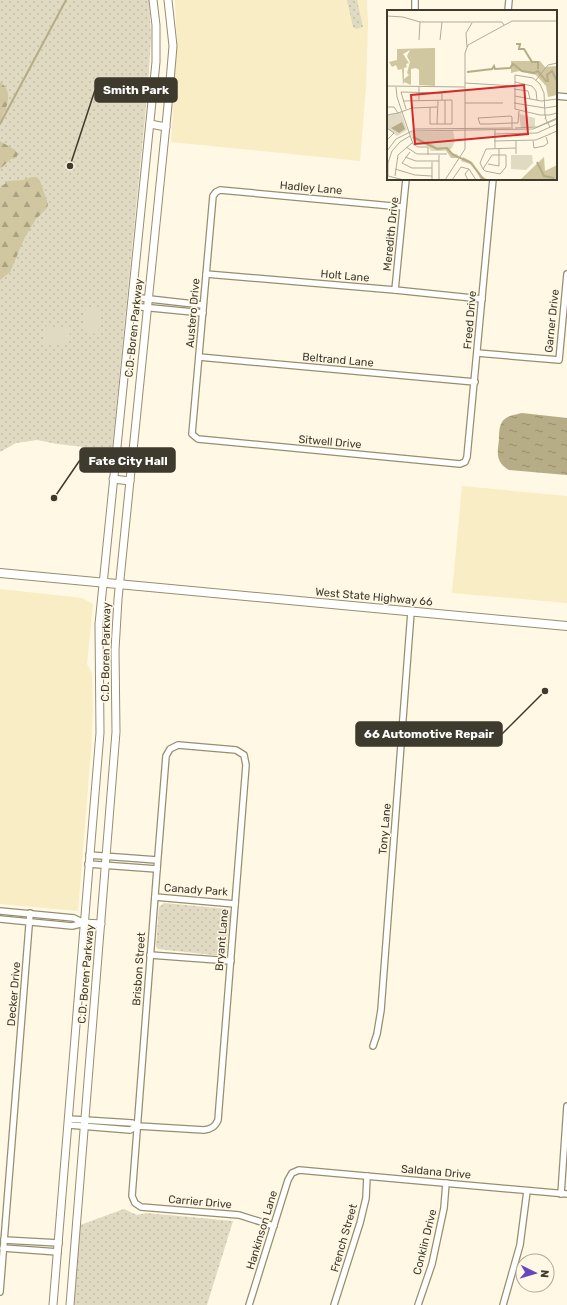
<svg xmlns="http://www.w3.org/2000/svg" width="567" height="1305" font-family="Rubik,sans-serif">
<defs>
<pattern id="grass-dots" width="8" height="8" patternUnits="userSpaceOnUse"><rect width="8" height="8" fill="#e0dac2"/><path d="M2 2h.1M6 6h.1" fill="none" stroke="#c1bca7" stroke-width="1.8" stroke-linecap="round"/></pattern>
<pattern id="forest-firs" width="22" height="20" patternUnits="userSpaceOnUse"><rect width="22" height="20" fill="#d0c69f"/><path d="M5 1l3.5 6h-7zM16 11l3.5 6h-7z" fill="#aaa282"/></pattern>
<pattern id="water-ripples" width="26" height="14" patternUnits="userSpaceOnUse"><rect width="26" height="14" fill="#b6ac86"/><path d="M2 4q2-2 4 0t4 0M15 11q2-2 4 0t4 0" fill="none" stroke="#958d6e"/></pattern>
</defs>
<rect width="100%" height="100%" fill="#fef8e4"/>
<g fill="#f8edc4">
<polygon points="175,0 367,0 368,23 366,87 360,161 171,142 177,43"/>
<polygon points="462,486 567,496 567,603 452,593"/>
<polygon points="0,589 82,598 93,604 87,664 92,674 93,710 91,751 78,911 0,904"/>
</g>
<g fill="url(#grass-dots)">
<polygon points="0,0 149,0 151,36 148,87 112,450 57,444 37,440 16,443 0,452"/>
<polygon points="347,0 357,0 363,27 356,29 353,27"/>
<polygon points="164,903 228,909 230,913 226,952 222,956 158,949 156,946 159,907"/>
<polygon points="124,1209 137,1215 146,1213 233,1221 207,1305 74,1305 80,1225"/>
</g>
<g fill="url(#forest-firs)">
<path d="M0 82C15 93 6 108 0 123Z"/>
<polygon points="0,141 15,150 18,154 16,158 11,159 0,169"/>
<polygon points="32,177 37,177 40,181 48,204 47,208 36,219 25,237 10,272 0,280 0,188 8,181 23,180"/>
</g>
<g fill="#e0dac2">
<polygon points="86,307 101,308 98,334 83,332"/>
<polygon points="46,326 70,328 69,345 44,343"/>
</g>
<path fill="url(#water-ripples)" d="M522 413 567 418V475L509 470C496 462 497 455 499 440 499 434 499 427 502 422 507 415 515 415 522 413Z"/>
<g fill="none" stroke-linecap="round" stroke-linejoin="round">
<polyline stroke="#b6ac86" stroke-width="2" points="0,124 66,0"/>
<defs>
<g id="minor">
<polyline points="415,0 415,11"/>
<polyline points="508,11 509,0"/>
<polyline points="556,96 567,97"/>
<polyline points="403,207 220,190 216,192 213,196 192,434 198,439 460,464 465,462 467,457 493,179"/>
<polyline points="206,274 395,290 482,299"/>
<polyline points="395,290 406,179"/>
<polyline points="132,297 203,305"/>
<polyline points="131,306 203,313"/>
<polyline points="477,353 559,360 567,274"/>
<polyline points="199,357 475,382"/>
<polyline points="89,855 157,860"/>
<polyline points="88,864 157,869"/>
<polyline points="155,897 235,904"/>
<polyline points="0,911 74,918 84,923"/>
<polyline points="0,919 72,926 84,923"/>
<polyline points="150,955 231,961"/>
<polyline points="373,1046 377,1034 381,1010 411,612"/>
<path d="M69 1119 132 1123 138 1126 204 1130C211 1129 215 1127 218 1120L246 765 244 755 236 750 178 745 170 749 166 756 157 869 132 1196 135 1203 141 1207 239 1215 274 1226"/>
<polyline points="69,1125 130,1130 138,1126"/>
<polyline points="561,1194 567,1106"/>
<polyline points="4,1240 59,1243"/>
<polyline points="3,1248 58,1252"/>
<polyline points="0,1292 30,913"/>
<polyline points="249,1305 288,1180 292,1173 299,1170 567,1194"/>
<polyline points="334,1305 360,1223 366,1198 367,1176"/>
<polyline points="418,1305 432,1264 444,1208 446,1183"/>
<polyline points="503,1305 520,1245 527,1191"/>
</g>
<g id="tertiary">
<polyline points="150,124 166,127"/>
<polyline points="113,479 130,481"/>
<polyline points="84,923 101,924"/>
<polyline points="53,1305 100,733 99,624 156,62 156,25 153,0"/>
<polyline points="70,1305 116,732 115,650 118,599 168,105 173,46 168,0"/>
</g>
<polyline id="primary" points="0,573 567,626"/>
</defs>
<use href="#minor" stroke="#978e6f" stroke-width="8"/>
<use href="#tertiary" stroke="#978e6f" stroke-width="9"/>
<use href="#primary" stroke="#978e6f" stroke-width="10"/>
<use href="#minor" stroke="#fff" stroke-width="5.5"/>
<use href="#tertiary" stroke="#fff" stroke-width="7"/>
<use href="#primary" stroke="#fff" stroke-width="8"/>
</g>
<g text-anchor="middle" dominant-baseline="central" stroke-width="3" stroke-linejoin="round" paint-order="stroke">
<g font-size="11" fill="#3e3a2d" stroke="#fef8e4">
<text transform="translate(311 188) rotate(5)">Hadley Lane</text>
<text transform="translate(391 234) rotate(-84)">Meredith Drive</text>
<text transform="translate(345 276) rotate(5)">Holt Lane</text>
<text transform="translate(193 313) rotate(-85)">Austero Drive</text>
<text transform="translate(470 320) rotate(-85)">Freed Drive</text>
<text transform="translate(552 321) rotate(-84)">Garner Drive</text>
<text transform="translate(134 328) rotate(-84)">C.D. Boren Parkway</text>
<text transform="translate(338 360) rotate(5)">Beltrand Lane</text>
<text transform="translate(330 442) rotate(5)">Sitwell Drive</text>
<text transform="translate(374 597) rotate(5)">West State Highway 66</text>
<text transform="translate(106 652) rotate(-89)">C.D. Boren Parkway</text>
<text transform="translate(385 829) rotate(-85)">Tony Lane</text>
<text transform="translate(196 890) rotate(4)">Canady Park</text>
<text transform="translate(222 940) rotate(-85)">Bryant Lane</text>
<text transform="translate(139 969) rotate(-86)">Brisbon Street</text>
<text transform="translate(86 974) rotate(-85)">C.D. Boren Parkway</text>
<text transform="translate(14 994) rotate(-85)">Decker Drive</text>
<text transform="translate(436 1172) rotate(5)">Saldana Drive</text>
<text transform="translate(200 1202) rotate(5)">Carrier Drive</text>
<text transform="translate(262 1230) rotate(-73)">Hankinson Lane</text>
<text transform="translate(344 1238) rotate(-74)">French Street</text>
<text transform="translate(425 1242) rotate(-76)">Conklin Drive</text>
</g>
</g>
<g transform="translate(387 10)">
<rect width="170" height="170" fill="#fef8e4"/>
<path d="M14 102 20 120 10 126 0 118 1 105ZM132 104 148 108V117L134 118ZM66 121 68 131 65 138 56 141H44L41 136 28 134 23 122ZM124 145H145L146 153 139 160 124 159Z" fill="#e0dac2"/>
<path d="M48 38V76L32 75V60L29 58 24 59V75L17 72 16 75 15 59 11 60 9 55 5 57 2 52 10 50V39ZM23 40 20 46 23 52 20 63 22 65 17 69V58L20 57 19 54 22 53 16 44ZM124 51H153L158 57 170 56V85L161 87 159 76 149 65 132 61 124 63ZM41 131 42 135 44 133 49 137 64 138 61 141 71 145V148H64L58 139H49L35 133ZM76 147 85 152 95 166 101 170H94L86 155 74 151ZM157 147 158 161 170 155V170H133Z" fill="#d0c69f" fill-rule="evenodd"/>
<path d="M15 112 18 119 12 123 4 118Z" fill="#b6ac86"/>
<path fill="none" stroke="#b6ac86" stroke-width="2" d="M129 34H133L132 39H137L145 52H151V59M80 62 105 59 107 56 108 59 123 58 126 54 135 61 147 63 151 61 159 71H161L160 65 165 61 170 71M26 127 42 135M42 135 50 139 60 138 66 145 83 152 97 170M150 152 157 166 167 168"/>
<path fill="none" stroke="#b1ac9b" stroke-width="1" d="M0 6 16 7 33 12H115L117 15M32 30 33 12M53 30 55 12M80 37 79 23 85 13M149 70 161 55 170 53M128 72 145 76 149 81 150 90M78 73 127 76M0 76 78 77M9 77 10 87 26 134 31 137H41V145M127 79 141 81 143 89M128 86 154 91 170 89M32 90V77M16 91 65 90V114H43V97M78 93H116M127 93 158 98 170 96M0 97H7L11 103M19 99 14 82 55 83V90M11 103 25 98 50 97M50 114 51 90M58 114V90M0 115V105L11 103M163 117 158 108H159L158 105 157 83 153 74 146 68 128 65V99L153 105H162L170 103M0 118 7 123 0 130M128 118 150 117 170 108M28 119 124 118M108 119V138M125 119V107L124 106 91 108 93 114H102L125 113H131L132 101M107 124 150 123 170 114M107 131 149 130 170 121M146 131 147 138 157 136 161 133 159 127M19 137 30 144H60M0 141 9 129 25 121 146 119 170 109M23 142 15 153 25 158H45M129 144V131M18 147 29 151H52M101 154 112 156V138M8 159 28 165 45 166M82 159 89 170M96 159 105 145H119V157L113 164 98 161 96 159 93 153 99 139 129 138M1 166V153L5 141 13 132 23 126M1 166 17 170M8 166 11 145 25 133M45 170V152M52 170V145M58 170 78 139V43L81 35 125 11H170M65 170 74 157 82 159M81 170 78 164 82 159"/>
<path fill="#d62828" fill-opacity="0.15" stroke="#d62828" stroke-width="2" d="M137 75 141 124 28 134 24 85Z"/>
<rect width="170" height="170" fill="none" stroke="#3e3a2d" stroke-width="2"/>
</g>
<path fill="none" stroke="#3e3a2d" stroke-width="1.5" d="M70 166L95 90M54 498L80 460M545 691L502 734"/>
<g fill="#3e3a2d" stroke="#fef8e4" stroke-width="1.5">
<circle cx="70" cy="166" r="4"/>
<circle cx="54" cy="498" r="4"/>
<circle cx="545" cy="691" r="4"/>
</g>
<g fill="#3e3a2d" stroke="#3e3a2d" stroke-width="1.5">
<rect x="95" y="78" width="82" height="24" rx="4"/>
<rect x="80" y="448" width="95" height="24" rx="4"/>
<rect x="356" y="722" width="146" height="24" rx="4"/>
</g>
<g font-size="12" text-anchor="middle" font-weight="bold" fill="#fff">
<text x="136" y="94">Smith Park</text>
<text x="128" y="465">Fate City Hall</text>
<text x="429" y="738">66 Automotive Repair</text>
</g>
<g transform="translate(535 1273) rotate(95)"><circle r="19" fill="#fef8e4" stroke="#b1ac9b"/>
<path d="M0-3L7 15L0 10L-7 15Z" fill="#6746bf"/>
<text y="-6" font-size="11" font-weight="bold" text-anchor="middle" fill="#3e3a2d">N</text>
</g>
</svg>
